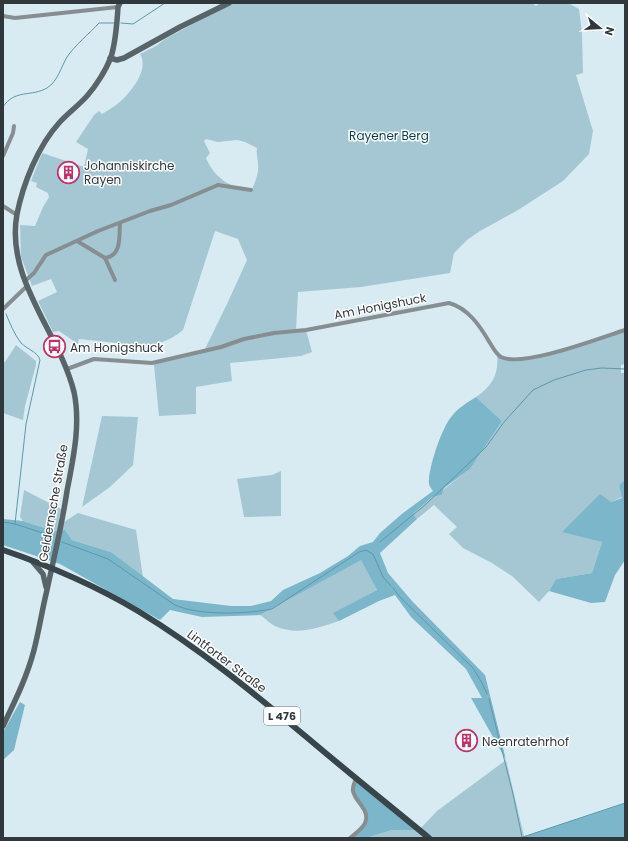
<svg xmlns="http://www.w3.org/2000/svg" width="628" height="841" font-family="Poppins,sans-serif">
<rect width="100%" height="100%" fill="#d8ebf2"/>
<g fill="#a4c7d3" fill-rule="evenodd">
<path d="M232 3H532L536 6 540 3H568L579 9 582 33 583 73 576 75 593 131 589 154 563 181 518 210 480 231 467 240 454 253 450 273 361 287 298 292 296 331 306 330 312 352 301 356 230 363 232 381 196 387V414L159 416 154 365 161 359V361L204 351 227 304 247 260 238 239 215 231 183 330C168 343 148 347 129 348L126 344 79 339 78 344 59 331 53 332 38 301 57 292 51 279 32 286 21 257 20 225 35 226 43 207 49 197 48 193 36 187 37 183 31 181 42 153 84 167 88 149 76 142 94 115 99 111 102 114C109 110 117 105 123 99 133 89 149 69 140 54L156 46 165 39ZM206 139 218 142 237 140 245 142 257 148C256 154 258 159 258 165 259 174 255 183 251 191 230 187 215 179 206 158L210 153 204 141Z"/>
<path d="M625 331V364L621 365V373H625V480L619 485 622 497 611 502 563 531 602 542 592 573 556 579 549 591 539 602 512 576 492 563 463 548 449 534 457 527 434 505 417 519 413 514 432 497 442 495 444 489 470 469 502 421 476 397C493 385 499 374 497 354L502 357 526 359Z"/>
<polygon points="16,345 36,361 36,365 25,406 23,420 3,413 3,362 5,362"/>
<polygon points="102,416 138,417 133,465 110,487 82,507"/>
<polygon points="281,471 281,516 244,517 237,479 272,475"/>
<polygon points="24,490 61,509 59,519 64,522 78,513 136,530 143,577 111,552 72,540 65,530 54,531 23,521 20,517"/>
<path d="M361 559 377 590 334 613 339 621C318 628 297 636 275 626 270 624 265 618 260 615Z"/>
<polygon points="506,760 524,836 519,838 366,838 392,830 419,830 437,811"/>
</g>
<g fill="#7bb6ca">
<path d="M476 397 502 421 470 469 444 488 442 495 432 497 413 514 417 519 380 553 388 573 412 601 485 675 506 760 471 698H482L466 669 411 617 395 595 379 601 339 621 333 613 377 590 361 560 260 615 202 617 170 610 160 620 60 564 3 545V519L23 521 54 531 65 530 72 540 111 552 173 599 231 606H251L271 601 283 590 320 573 348 556 360 546 373 542 380 533 403 513 433 491C430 487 428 484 429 479 430 464 442 427 452 416 458 408 468 402 476 397Z"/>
<polygon points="625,480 625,560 615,575 605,602 591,603 549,591 556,579 592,573 602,542 562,532 600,494 611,502 622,498 619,485"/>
<polygon points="20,702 25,705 14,750 3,760 3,732"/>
<polygon points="356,778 419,830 392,830 366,838 350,838 359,831 367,819 353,791"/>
<polygon points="625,802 625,838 592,838 591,837 588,838 519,838 623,804"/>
</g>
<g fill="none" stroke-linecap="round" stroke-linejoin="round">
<g stroke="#5d97aa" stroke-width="1">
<polyline points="121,23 133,24 165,3"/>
<path d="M3 107C14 89 32 97 47 88 58 81 61 67 67 57 74 46 90 33 99 23H115"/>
<path d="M6 314C10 323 14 334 21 343 27 349 38 352 40 360L26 424 15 524"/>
<polyline points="3,522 15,524 52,536"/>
<path d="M62 542 108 559 175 605C200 616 245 614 272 609L359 552 366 550 373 554 383 577 391 586"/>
<polyline points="380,542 425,505 486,447 504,422 533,390 554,380 586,370 602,368 625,369"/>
<polyline points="393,588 399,596 473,668 482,683 487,694"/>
<polyline points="489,699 513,794 522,837"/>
<polyline points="520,838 625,803"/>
</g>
<g stroke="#868e91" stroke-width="4">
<polyline points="3,16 15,18 118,7"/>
<polyline points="3,156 13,133 14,126"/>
<polyline points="3,206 17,215"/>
<path d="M77 241 105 258C122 256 119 236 120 223"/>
<polyline points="105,258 115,280"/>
<polyline points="25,281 34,273 46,255 98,231 150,211 171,205 218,185 251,190"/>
<polyline points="3,309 27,286"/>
<path d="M67 369 94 359 152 363 221 347 244 339 274 333 306 330 449 303C468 308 480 326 490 343 493 348 496 354 501 357 522 368 600 338 625 330"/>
<path d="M350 838C363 828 373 820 361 805 358 801 354 796 353 791 352 787 355 782 356 778"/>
</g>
<g stroke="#586468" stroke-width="5.5">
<polyline points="110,58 117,60 124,58 180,27 229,3"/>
<polyline points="32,561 43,574 46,587"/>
<path d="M3 726C15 701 27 677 34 650 39 631 42 610 47 590 54 557 62 525 67 491 73 459 81 425 74 392 59 332 5 279 17 214 23 184 38 146 59 123 67 114 78 106 87 96 96 86 106 70 111 57 116 41 117 24 118 7L120 3"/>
</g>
<path stroke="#38464b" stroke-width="6" d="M3 550C50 566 96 586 138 611 199 648 255 694 310 740 349 773 389 805 429 838"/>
</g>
<defs>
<symbol id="building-ring" viewBox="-11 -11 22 22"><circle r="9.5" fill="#fff" stroke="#be336a" stroke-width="1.5"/><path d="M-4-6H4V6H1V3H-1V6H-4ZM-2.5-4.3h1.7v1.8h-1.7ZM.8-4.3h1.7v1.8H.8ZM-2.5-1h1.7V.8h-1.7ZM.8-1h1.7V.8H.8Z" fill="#be336a"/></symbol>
<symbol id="bus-ring" viewBox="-11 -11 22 22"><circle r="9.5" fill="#fff" stroke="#be336a" stroke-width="1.5"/><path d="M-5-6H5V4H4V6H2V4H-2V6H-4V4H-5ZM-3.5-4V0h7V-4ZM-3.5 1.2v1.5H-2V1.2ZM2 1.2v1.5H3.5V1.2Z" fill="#be336a"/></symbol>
</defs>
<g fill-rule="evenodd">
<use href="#building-ring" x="56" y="160" width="25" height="25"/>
<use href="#bus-ring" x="42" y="334" width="25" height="25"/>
<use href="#building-ring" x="454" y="728" width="25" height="25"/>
</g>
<g text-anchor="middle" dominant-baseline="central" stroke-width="3" stroke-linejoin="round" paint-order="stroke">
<rect fill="#fff" stroke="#6e7476" stroke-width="1" x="264" y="707" width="36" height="18" rx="3"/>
<g font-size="11" font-weight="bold" fill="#30383b">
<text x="282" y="716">L 476</text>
</g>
<g font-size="12" fill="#083f4d" stroke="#fff">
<text x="389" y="135">Rayener Berg</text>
</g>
<g font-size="12" fill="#30383b" stroke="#fff" text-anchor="start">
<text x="84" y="165">Johanniskirche<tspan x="84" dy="14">Rayen</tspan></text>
<text x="70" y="347">Am Honigshuck</text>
<text x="482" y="741">Neenratehrhof</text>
</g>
<g font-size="12" fill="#30383b" stroke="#fff">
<text transform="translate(380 306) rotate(-11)">Am Honigshuck</text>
<text transform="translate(53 503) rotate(-80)">Geldernsche Straße</text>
<text transform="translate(227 661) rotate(37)">Lintforter Straße</text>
</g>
</g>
<rect width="628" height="841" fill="none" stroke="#30383b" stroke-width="8"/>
<g transform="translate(600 28) rotate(108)" stroke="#ffffff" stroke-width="3" paint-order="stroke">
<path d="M0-3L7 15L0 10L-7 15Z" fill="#30383b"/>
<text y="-6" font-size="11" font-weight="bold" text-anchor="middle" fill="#30383b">N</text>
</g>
</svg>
